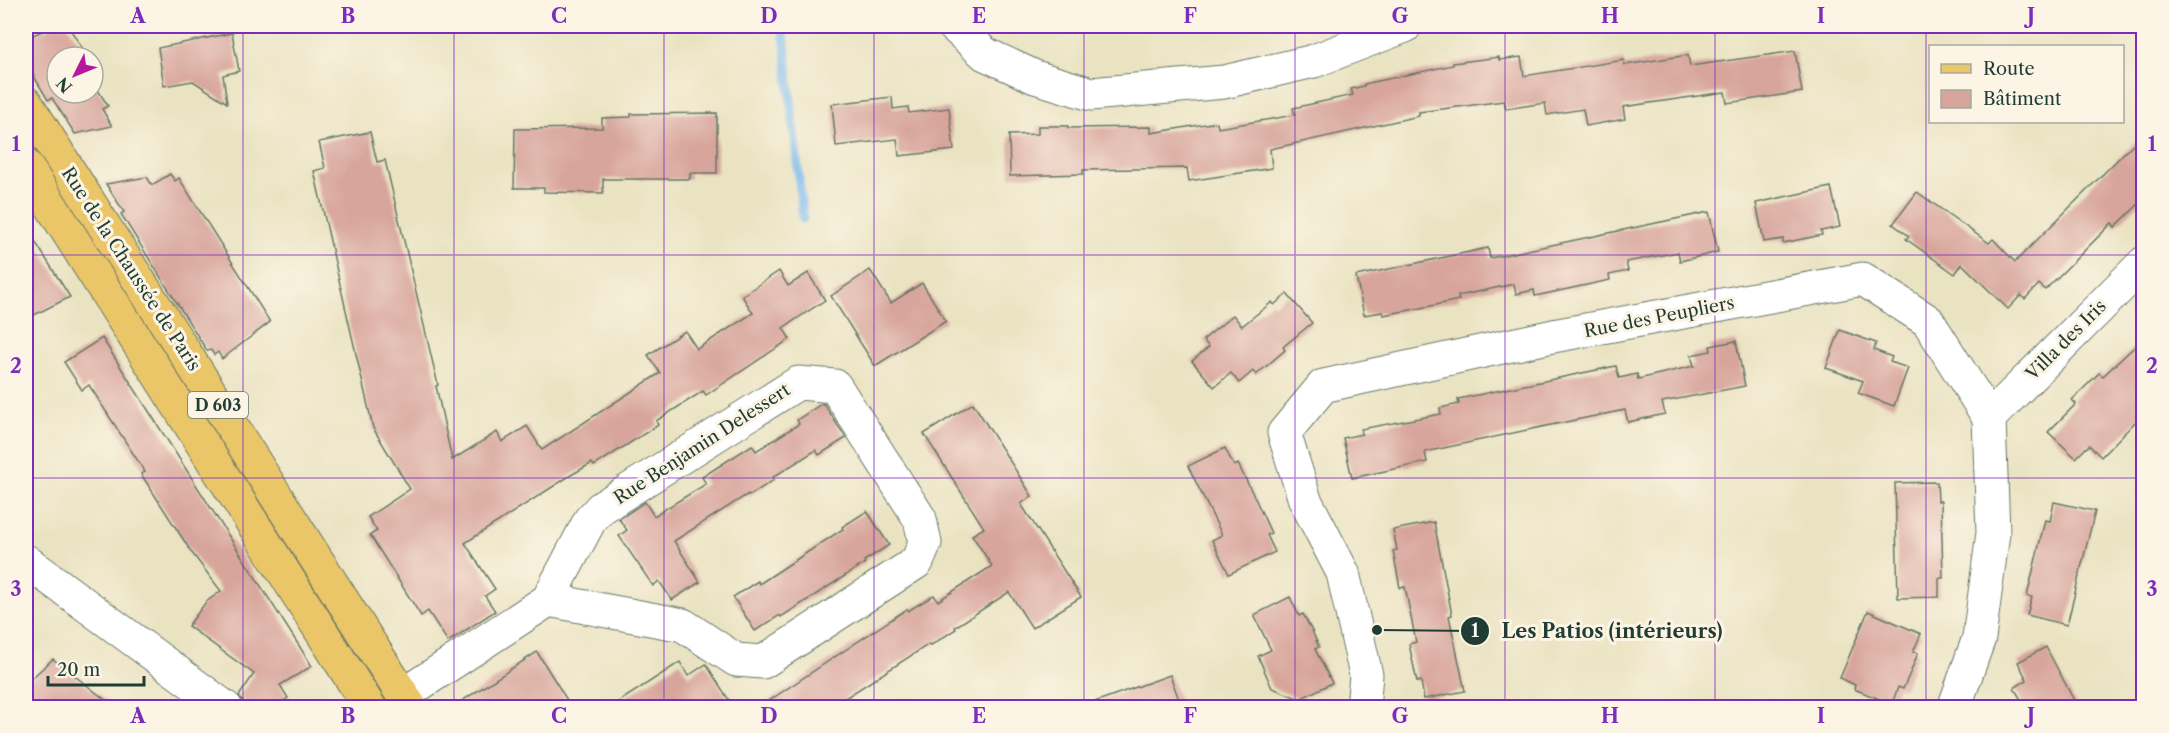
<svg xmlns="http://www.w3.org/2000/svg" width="2169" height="733" font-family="'Libre Caslon Text',serif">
<rect width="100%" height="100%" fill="#fcf5e5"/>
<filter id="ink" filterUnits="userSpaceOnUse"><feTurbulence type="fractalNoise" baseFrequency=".0167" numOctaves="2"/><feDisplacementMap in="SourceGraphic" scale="12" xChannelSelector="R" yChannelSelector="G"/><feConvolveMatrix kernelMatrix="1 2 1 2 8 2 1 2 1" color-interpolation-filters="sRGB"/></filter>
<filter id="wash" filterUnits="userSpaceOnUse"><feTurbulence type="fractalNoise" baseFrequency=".008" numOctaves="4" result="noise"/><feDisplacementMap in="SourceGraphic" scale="24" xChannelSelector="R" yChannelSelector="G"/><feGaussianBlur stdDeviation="1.35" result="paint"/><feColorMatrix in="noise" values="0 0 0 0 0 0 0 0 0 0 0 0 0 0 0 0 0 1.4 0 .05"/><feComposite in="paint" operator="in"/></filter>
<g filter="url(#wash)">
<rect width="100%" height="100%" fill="#eae3c2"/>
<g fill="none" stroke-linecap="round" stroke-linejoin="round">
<polyline stroke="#79bbee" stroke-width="9" points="782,26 785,42 803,219"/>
</g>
<g id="blocks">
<g fill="#d8a59c">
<polygon points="54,26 68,26 88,57 57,57 57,93 93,93 93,82 108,106 102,109 112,126 75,134 52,98 48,100 26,63 26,38"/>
<polygon points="232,33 239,71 223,75 227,103 193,81 164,86 158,48"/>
<polygon points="1795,51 1802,92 1727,103 1725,92 1623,107 1625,119 1586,126 1583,109 1547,115 1545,103 1506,109 1504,101 1419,112 1419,116 1270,149 1272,168 1189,181 1187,168 1083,170 1083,174 1010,176 1009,135 1038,134 1038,126 1068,126 1068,128 1151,127 1151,133 1217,122 1218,128 1295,115 1293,108 1353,95 1351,89 1364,86 1364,84 1453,65 1453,63 1499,57 1499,60 1521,57 1524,76 1624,60 1625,65 1688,55 1690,66"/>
<polygon points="892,97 893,109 908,107 909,113 949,108 954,150 899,156 897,139 836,146 832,104"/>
<polygon points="717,113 717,173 690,173 690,179 603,179 603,193 544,192 544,188 514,188 515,129 602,128 602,118 631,117 631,114"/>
<polygon points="370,132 377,162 385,160 438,385 436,386 452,460 497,432 502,442 527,426 542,450 660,373 648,355 685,331 697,349 753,313 742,296 779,271 788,286 808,273 825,300 783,328 790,339 706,395 703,391 656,421 658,425 594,466 592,463 571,475 465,543 495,589 485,596 495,611 448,642 428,611 421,616 370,535 377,531 368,517 410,489 373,428 314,171 325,168 319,142"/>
<polygon points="2144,133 2144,199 2115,227 2112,223 2045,290 2039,284 2025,299 2021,295 2008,309 1962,264 1955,274 1906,239 1909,236 1893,224 1917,192 1989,243 1993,239 2015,262"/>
<polygon points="170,174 175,181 179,178 270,322 222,359 218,352 214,355 211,350 207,351 121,214 124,212 106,184 147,177 152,185"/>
<polygon points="1831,187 1840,227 1821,231 1822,235 1783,243 1783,239 1764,242 1756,203"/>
<polygon points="1709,212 1718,252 1680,261 1678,252 1626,262 1628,271 1609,275 1610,280 1535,296 1534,290 1516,294 1514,284 1458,296 1459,300 1421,308 1383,315 1383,312 1364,315 1356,276 1488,248 1490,258"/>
<polygon points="26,227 70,297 26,319"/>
<polygon points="870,270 891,303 922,283 946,321 875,366 831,296"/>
<polygon points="1287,294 1312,323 1283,347 1285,350 1256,375 1253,371 1239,383 1231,373 1214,387 1192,361 1209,347 1203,340 1233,315 1242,326 1272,302 1274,305"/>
<polygon points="1840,330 1876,343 1874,350 1892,357 1890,362 1908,368 1894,406 1858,393 1863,381 1826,368"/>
<polygon points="102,338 312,666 280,685 288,698 273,708 244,708 243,701 239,696 254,674 188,626 206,602 221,591 192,553 141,474 145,472 89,385 82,390 64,362"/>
<polygon points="2144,338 2144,413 2101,457 2089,445 2076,458 2048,432 2076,404 2072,400 2099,373 2103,376"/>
<polygon points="1736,341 1745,386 1662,402 1665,414 1628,422 1625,410 1546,426 1425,452 1427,462 1352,478 1343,438 1362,434 1361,429 1441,414 1440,408 1459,404 1458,399 1616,366 1619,378 1637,374 1638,379 1694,366 1691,355 1711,351 1710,346"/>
<polygon points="973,403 1032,496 1021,504 1081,597 1032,628 1009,592 955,627 956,629 930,646 929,644 845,698 850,708 758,708 907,609 908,611 934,595 938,601 992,566 972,535 984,528 924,434"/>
<polygon points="821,404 824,404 846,438 819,455 816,450 773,477 774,480 749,496 748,494 674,541 700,582 672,600 659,581 653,586 619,536 627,530 619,519 645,502 654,516 706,484 702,477 752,445 756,451 799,424 797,420"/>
<polygon points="1225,448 1234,466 1238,464 1255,498 1271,533 1267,535 1275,552 1229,574 1212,540 1222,535 1188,466"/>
<polygon points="1937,482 1938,501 1941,501 1943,578 1939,578 1939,597 1898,598 1895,483"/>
<polygon points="2054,502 2095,511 2067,625 2027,615 2032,597 2027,596 2045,520 2050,521"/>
<polygon points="867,511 889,545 864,561 865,563 781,617 780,615 755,631 733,597 758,581 759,584 843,529 842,527"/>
<polygon points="1434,522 1452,615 1449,616 1465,691 1424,699 1421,681 1417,682 1409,644 1416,642 1405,587 1400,588 1393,551 1397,550 1393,530"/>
<polygon points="1290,597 1299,616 1303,614 1312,631 1319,647 1315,649 1332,683 1300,699 1272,688 1258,656 1271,650 1254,615"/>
<polygon points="1868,611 1921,634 1913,652 1918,653 1911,671 1903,689 1898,687 1892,704 1854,689 1855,685 1840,678"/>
<polygon points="2046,647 2078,708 2026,708 2014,688 2027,680 2018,662"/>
<polygon points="537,652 572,708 451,708"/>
<polygon points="53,659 116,708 26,708 26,683"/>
<polygon points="680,662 688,676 706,664 734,708 609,708"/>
<polygon points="1170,675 1182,708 1090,708 1089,704"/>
</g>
</g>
</g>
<g filter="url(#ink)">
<use href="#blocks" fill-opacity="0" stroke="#676" stroke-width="1.5"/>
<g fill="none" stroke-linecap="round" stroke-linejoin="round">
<defs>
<g id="minor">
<polyline points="954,26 985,54 1035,77 1091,94 1224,82 1314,61 1405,26"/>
<polyline points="1989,418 2144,263"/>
<polyline points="26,561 226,708"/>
<polyline points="403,695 548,600 590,520 601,508 798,383 835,386 920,519 925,543 917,562 763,662 736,660 683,625 548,600"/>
<polyline points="1363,708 1366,675 1343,573 1305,500 1284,433 1323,386 1553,336 1863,279 1928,321 1989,418 1993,533 1979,638 1954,708"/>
</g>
<g id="major">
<polyline points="26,103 411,708"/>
<polyline points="26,166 370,708"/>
</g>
</defs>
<use href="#minor" stroke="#676" stroke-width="35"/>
<use href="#major" stroke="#676" stroke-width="35"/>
<use href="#minor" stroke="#fff" stroke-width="33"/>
<use href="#major" stroke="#eac669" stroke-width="33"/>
</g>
</g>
<path fill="none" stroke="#7b2cbf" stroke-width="1.5" stroke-opacity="0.55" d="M243 26V708M454 26V708M664 26V708M874 26V708M1084 26V708M1295 26V708M1505 26V708M1715 26V708M1926 26V708M26 255H2144M26 478H2144"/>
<g text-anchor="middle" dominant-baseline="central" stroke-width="6" stroke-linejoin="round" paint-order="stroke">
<rect fill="#fcf5e5" stroke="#617469" stroke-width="1.5" x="188" y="392" width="60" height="26" rx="4.5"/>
<g font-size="16" font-weight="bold" fill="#1f3d34">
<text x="218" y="405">D 603</text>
</g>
<g font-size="18" fill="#1f3d34" stroke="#fcf5e5">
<text transform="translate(131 269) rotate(57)">Rue de la Chaussée de Paris</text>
<text transform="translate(1659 317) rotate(-11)">Rue des Peupliers</text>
<text transform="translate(2066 340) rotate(-45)">Villa des Iris</text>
<text transform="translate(702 444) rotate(-33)">Rue Benjamin Delessert</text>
</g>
</g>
<path fill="none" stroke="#1f3d34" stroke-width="2" d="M1377 630L1475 631"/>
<g fill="#1f3d34" stroke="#fcf5e5" stroke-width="2">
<circle cx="1377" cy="630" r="6"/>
<circle cx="1475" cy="631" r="15"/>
</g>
<g font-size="18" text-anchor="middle" font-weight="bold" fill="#fff">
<text x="1475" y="637">1</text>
</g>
<g font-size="20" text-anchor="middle" font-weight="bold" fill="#1f3d34" stroke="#fcf5e5" stroke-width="6" stroke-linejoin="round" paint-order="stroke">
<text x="1612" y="638">Les Patios (intérieurs)</text>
</g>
<rect width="2169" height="733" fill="none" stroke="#fcf5e5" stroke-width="66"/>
<rect x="1929" y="45" width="195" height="78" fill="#fcf5e5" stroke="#a4ab9e" stroke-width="1.5"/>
<rect x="1941" y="64" width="30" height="9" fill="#eac669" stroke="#a4ab9e" stroke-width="1.5"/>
<text x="1983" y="75" font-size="18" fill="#1f3d34">Route</text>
<rect x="1941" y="90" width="30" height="18" fill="#d8a59c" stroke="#a4ab9e" stroke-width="1.5"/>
<text x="1983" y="105" font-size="18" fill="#1f3d34">Bâtiment</text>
<g transform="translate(75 75) rotate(227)"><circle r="28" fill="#fcf5e5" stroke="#a4ab9e" stroke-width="1.5"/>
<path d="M0-4.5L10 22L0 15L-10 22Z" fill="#b5179e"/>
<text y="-9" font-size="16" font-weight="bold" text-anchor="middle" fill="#1f3d34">N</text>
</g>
<path d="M48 676v9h96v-9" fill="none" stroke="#1f3d34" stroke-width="3"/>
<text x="57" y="676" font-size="18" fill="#1f3d34" stroke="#fcf5e5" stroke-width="4.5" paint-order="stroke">20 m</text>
<rect x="33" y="33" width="2103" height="667" fill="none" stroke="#7b2cbf" stroke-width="2"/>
<g font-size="20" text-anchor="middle" font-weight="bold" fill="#7b2cbf">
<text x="138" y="23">A</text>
<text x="348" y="23">B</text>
<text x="559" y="23">C</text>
<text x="769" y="23">D</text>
<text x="979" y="23">E</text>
<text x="1190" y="23">F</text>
<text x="1400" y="23">G</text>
<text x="1610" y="23">H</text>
<text x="1821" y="23">I</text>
<text x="2031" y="23">J</text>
<text x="16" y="151">1</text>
<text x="2152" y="151">1</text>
<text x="16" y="373">2</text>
<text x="2152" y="373">2</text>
<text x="16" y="596">3</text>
<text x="2152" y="596">3</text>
<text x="138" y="723">A</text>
<text x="348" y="723">B</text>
<text x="559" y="723">C</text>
<text x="769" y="723">D</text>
<text x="979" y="723">E</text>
<text x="1190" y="723">F</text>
<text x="1400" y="723">G</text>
<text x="1610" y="723">H</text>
<text x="1821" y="723">I</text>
<text x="2031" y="723">J</text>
</g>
</svg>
